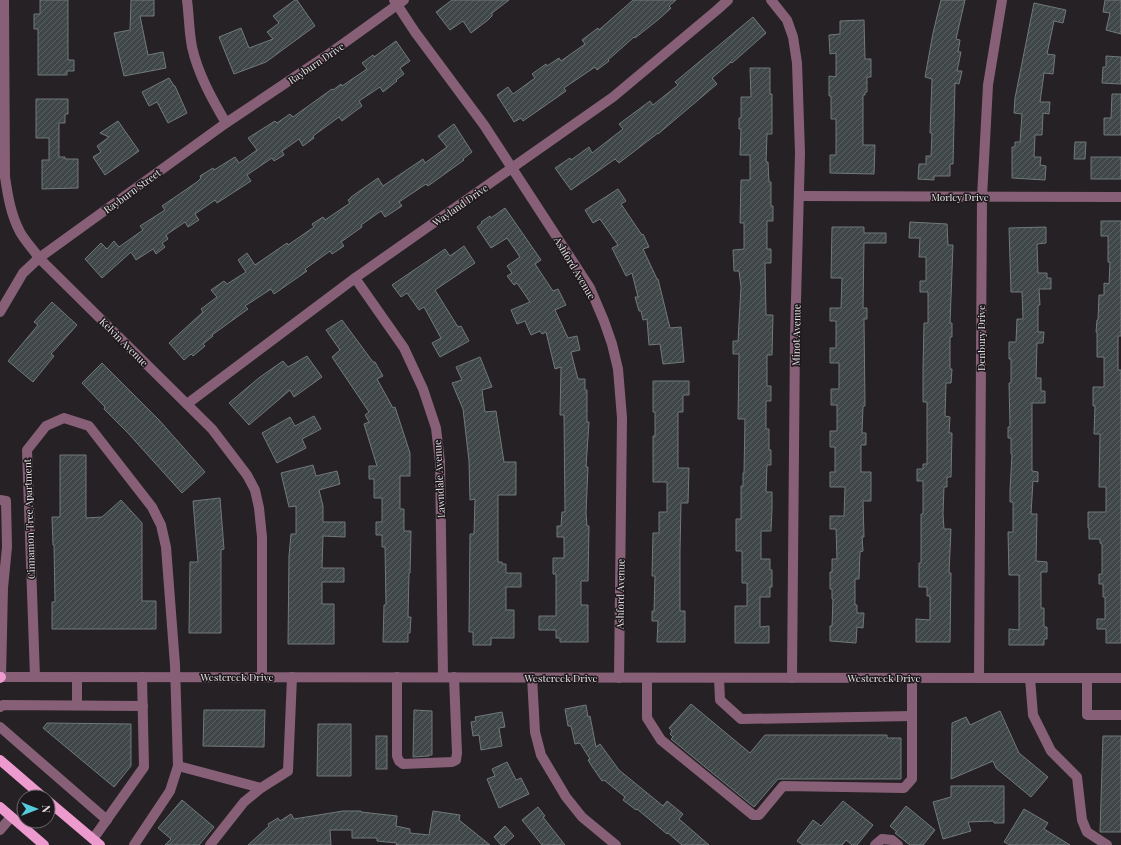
<svg xmlns="http://www.w3.org/2000/svg" width="1121" height="845" font-family="'Playfair Display',serif">
<defs>
<pattern id="building-hatch" width="6" height="6" patternUnits="userSpaceOnUse"><rect width="6" height="6" fill="#404748"/><path d="M-1 1l2-2M0 6l6-6M5 7l2-2" fill="none" stroke="#5c6162"/></pattern>
</defs>
<rect width="100%" height="100%" fill="#262124"/>
<g fill="url(#building-hatch)" stroke="#71797a">
<polygon points="40,0 68,0 68,60 74,60 74,71 67,71 67,75 38,75 38,29 34,29 34,14 40,14"/>
<polygon points="131,0 154,0 154,16 140,16 148,55 163,52 166,68 124,76 114,33 130,30"/>
<polygon points="295,0 297,0 315,26 266,62 234,74 219,37 241,28 249,48 273,39 267,32 279,23 273,16"/>
<polygon points="452,0 509,0 492,13 492,16 488,20 471,33 463,21 450,30 436,12"/>
<polygon points="633,0 676,0 669,6 671,8 659,19 635,38 634,37 608,60 609,61 597,70 595,67 589,71 564,88 566,91 523,121 521,118 514,122 497,95 508,87 513,94 535,78 532,74 546,64 547,66 559,58 561,61 585,44 582,40 598,28 599,30"/>
<polygon points="941,0 965,0 956,39 960,40 958,52 961,52 957,71 962,71 959,84 955,83 953,164 950,164 950,176 934,176 934,180 918,179 919,164 926,164 926,156 931,156 932,133 930,133 932,79 925,77 933,33"/>
<polygon points="1105,0 1121,0 1121,34 1106,30 1110,13 1103,12"/>
<polygon points="1034,3 1066,10 1063,23 1054,21 1047,54 1055,55 1053,74 1044,73 1040,102 1050,102 1049,114 1043,113 1042,135 1035,135 1034,157 1041,157 1040,165 1046,166 1045,180 1012,178 1012,147 1015,147 1015,142 1020,142 1022,114 1014,113 1015,98"/>
<polygon points="753,17 766,33 732,63 731,62 712,78 717,84 658,134 658,133 619,163 615,159 571,190 555,168 570,158 571,160 589,147 592,153 623,129 619,124 650,101 653,105 678,85 675,82"/>
<polygon points="864,20 865,59 871,59 871,77 867,77 867,92 865,92 865,95 863,95 863,145 875,145 874,174 830,173 830,155 836,155 836,119 831,119 831,96 829,96 829,76 836,77 836,53 830,54 829,35 840,34 840,21"/>
<polygon points="396,41 410,61 400,68 404,74 396,80 397,81 383,92 380,87 359,101 362,106 342,121 339,117 313,136 314,138 303,146 299,139 282,151 284,155 274,161 272,158 247,175 251,181 217,203 215,200 195,214 199,220 188,227 185,222 166,235 168,239 162,243 165,247 156,254 153,249 136,260 131,252 102,278 85,259 101,243 107,249 114,241 119,247 143,230 140,226 165,210 162,206 197,182 201,178 200,176 213,168 214,170 235,157 239,163 257,150 248,138 275,121 277,123 290,114 293,117 332,89 333,90 341,84 342,86 367,69 362,63 373,55 374,57"/>
<polygon points="1106,56 1121,57 1121,84 1102,83 1103,67 1106,67"/>
<polygon points="750,68 770,68 770,94 772,94 772,134 767,134 766,162 768,162 769,182 771,182 771,206 773,206 773,221 767,221 767,249 771,249 771,263 765,263 766,315 773,315 772,355 767,355 767,386 771,386 771,401 766,401 766,429 769,429 769,450 771,450 771,465 767,465 766,492 772,492 772,509 771,531 761,531 761,559 770,559 770,570 772,570 772,587 770,587 770,597 760,597 760,627 769,626 769,643 735,643 735,606 747,606 747,583 742,583 742,551 736,551 736,519 741,519 741,486 743,486 743,473 744,473 745,419 738,419 739,354 733,354 733,341 738,341 741,287 739,271 734,271 733,250 744,249 744,223 740,223 741,180 750,180 750,155 740,155 741,129 739,129 739,118 741,118 741,97 751,97"/>
<polygon points="169,78 174,86 175,86 187,113 168,123 157,102 149,106 142,92"/>
<polygon points="1112,94 1121,94 1121,135 1104,135 1104,118 1111,118"/>
<polygon points="36,99 68,99 68,114 65,114 65,123 59,123 59,157 65,157 65,159 78,159 78,188 42,189 42,160 49,160 49,138 36,138"/>
<polygon points="118,121 139,151 105,175 93,157 101,152 97,146 109,137 100,133"/>
<polygon points="454,124 472,152 463,159 464,160 428,186 426,184 399,202 402,206 385,217 381,211 361,225 362,227 341,242 344,246 332,254 330,251 305,269 307,271 274,294 271,289 245,306 248,309 212,335 213,336 203,344 205,346 193,356 191,354 184,360 169,343 203,312 201,309 217,297 211,290 224,281 227,284 246,272 238,260 247,253 255,265 287,243 288,245 314,227 312,224 323,217 325,220 350,203 348,200 351,198 351,197 378,178 383,186 423,159 425,163 447,147 438,136"/>
<polygon points="1075,142 1086,142 1085,159 1074,159"/>
<rect x="1091" y="157" width="30" height="22"/>
<polygon points="618,189 626,201 621,204 642,235 643,234 649,247 643,249 657,279 658,279 670,328 681,327 684,362 663,364 660,344 649,345 647,319 643,320 641,311 639,311 635,297 638,297 632,273 626,276 612,248 618,245 600,219 593,223 585,210"/>
<polygon points="505,208 541,260 535,264 553,291 558,289 566,305 555,310 568,338 577,336 580,350 571,352 578,379 585,379 585,390 587,390 587,422 589,422 586,467 588,467 586,513 587,526 589,526 588,581 581,581 581,605 588,605 588,642 560,642 560,638 556,638 556,630 539,630 539,616 556,616 556,574 553,574 553,558 564,558 564,537 557,537 557,526 561,526 562,512 565,512 564,415 560,415 561,367 555,369 546,332 542,334 540,331 531,335 525,321 517,324 511,310 530,302 517,283 514,285 507,276 512,273 507,266 520,257 507,238 491,248 477,227 482,223 481,222 490,216 491,218"/>
<polygon points="1101,221 1121,221 1121,336 1118,336 1118,370 1121,370 1121,643 1106,643 1106,629 1097,629 1097,619 1105,619 1105,597 1103,597 1103,584 1099,584 1099,574 1102,574 1102,544 1100,543 1100,539 1089,539 1089,528 1088,528 1088,512 1106,512 1106,487 1099,487 1100,434 1094,434 1095,406 1093,406 1093,387 1104,387 1104,357 1097,357 1097,332 1096,332 1097,320 1098,320 1099,295 1104,295 1104,283 1109,284 1110,262 1108,262 1108,236 1101,236"/>
<polygon points="910,222 947,224 948,245 953,245 950,323 952,323 952,337 950,337 950,369 952,369 951,383 946,383 945,416 950,417 949,433 952,433 951,477 947,477 947,487 944,487 943,514 944,529 951,529 949,573 951,573 950,642 916,642 916,619 930,620 930,596 927,596 927,587 919,587 919,563 921,563 921,514 923,514 923,481 917,481 917,469 923,469 923,464 927,464 927,402 923,402 923,368 924,323 928,323 928,292 920,292 920,281 926,281 926,257 919,257 920,238 909,238"/>
<polygon points="832,227 864,227 864,233 886,233 886,243 864,243 863,308 867,308 867,319 864,319 865,406 863,406 862,433 866,433 866,445 861,445 861,472 871,472 871,501 863,501 864,537 862,537 863,551 860,552 859,579 855,579 855,605 857,605 857,613 864,613 863,628 857,627 856,643 830,641 830,626 832,626 833,599 832,599 832,589 830,589 830,572 832,572 832,559 837,559 836,529 830,529 830,516 844,516 845,487 830,487 830,472 835,472 835,447 830,447 830,431 837,431 837,405 831,405 831,389 839,389 839,363 830,363 830,348 836,348 836,321 830,321 830,308 841,308 842,278 831,278"/>
<polygon points="1046,227 1046,243 1037,244 1038,273 1047,273 1047,278 1051,278 1051,289 1039,289 1040,305 1038,305 1038,332 1044,332 1043,343 1037,343 1036,378 1041,378 1041,391 1045,391 1045,403 1032,403 1032,471 1038,472 1038,482 1033,481 1031,514 1037,514 1036,561 1047,562 1047,572 1041,572 1041,608 1044,608 1044,627 1047,627 1047,639 1044,639 1044,645 1009,645 1009,629 1019,630 1019,575 1009,575 1008,532 1013,532 1013,502 1010,502 1010,490 1012,454 1011,454 1011,438 1008,438 1008,427 1010,427 1009,383 1011,383 1011,359 1009,359 1009,342 1016,342 1017,319 1023,319 1022,292 1011,292 1009,228"/>
<polygon points="464,246 475,263 435,290 458,327 461,326 469,341 440,357 432,343 441,338 424,307 419,310 407,293 401,297 392,285 445,249 450,256"/>
<polygon points="52,302 77,325 51,354 54,356 33,382 8,361 38,325 34,322"/>
<polygon points="342,320 373,362 375,362 383,376 377,379 393,408 395,407 410,453 410,476 400,476 400,509 404,509 404,531 411,531 410,573 409,573 408,617 411,617 410,633 408,633 408,642 383,642 384,605 386,605 385,547 382,547 382,535 376,535 376,522 382,522 382,498 374,498 374,479 369,479 369,466 377,466 364,424 369,422 365,415 369,412 332,357 340,350 326,330"/>
<polygon points="307,356 322,377 294,397 290,390 249,425 229,403 260,377 283,361 288,367"/>
<polygon points="480,357 492,387 482,390 485,412 496,411 504,462 516,462 516,495 498,495 498,562 502,562 502,564 506,564 506,573 521,573 521,587 506,587 506,610 514,610 514,638 491,638 491,645 473,645 473,632 469,632 470,534 474,534 475,499 470,500 469,461 463,409 452,383 462,380 456,367"/>
<polygon points="102,363 159,420 205,472 182,493 128,433 104,409 105,407 82,383"/>
<polygon points="653,381 689,381 689,395 683,395 683,412 678,412 678,468 689,468 688,503 681,503 680,551 680,611 685,611 685,642 657,642 658,621 652,621 652,611 654,611 655,576 652,576 653,533 659,533 659,512 667,512 667,482 653,482 653,436 655,436 655,412 653,412"/>
<polygon points="314,416 321,429 302,439 306,448 277,463 262,433 290,417 295,426"/>
<polygon points="60,455 86,455 86,518 102,517 121,500 142,523 142,601 156,601 156,629 52,629 52,602 55,602 54,545 53,545 52,517 60,517"/>
<polygon points="313,465 316,476 337,471 340,484 319,490 323,506 323,522 345,522 345,537 323,536 322,568 344,568 344,582 322,582 322,604 334,604 334,644 288,644 289,556 291,534 296,534 296,506 289,507 281,473"/>
<polygon points="220,498 224,549 221,550 221,633 189,633 190,562 198,562 193,501"/>
<polygon points="691,704 750,753 765,735 887,735 887,738 901,738 901,779 778,779 754,807 671,739 673,737 670,734 672,731 669,728"/>
<polygon points="586,705 588,717 590,716 596,747 600,744 619,770 663,806 667,801 683,814 679,819 709,845 682,845 668,833 667,834 637,809 636,810 623,800 625,797 604,780 602,781 591,765 588,760 590,759 580,743 575,744 571,726 568,726 565,709"/>
<polygon points="204,710 265,710 264,747 203,746"/>
<polygon points="414,710 432,711 432,755 429,755 429,756 413,757"/>
<polygon points="1000,711 1019,753 1048,777 1031,797 996,768 993,761 951,779 952,723 966,717 970,725"/>
<polygon points="502,712 505,727 499,728 502,746 481,750 479,735 473,736 471,722 476,721 475,717"/>
<polygon points="47,723 131,724 131,766 114,787 43,728"/>
<polygon points="318,724 351,724 351,776 317,776"/>
<rect x="376" y="736" width="11" height="33"/>
<polygon points="1103,736 1121,736 1121,832 1100,832"/>
<polygon points="507,762 516,780 521,778 529,794 499,808 487,779 495,776 492,769"/>
<polygon points="951,786 1004,786 1004,823 994,823 994,821 968,822 971,831 943,839 933,802 951,797"/>
<polygon points="182,800 214,827 199,845 165,845 171,839 158,828"/>
<polygon points="843,801 873,825 857,845 852,845 846,840 842,845 803,845 797,841 813,820 821,826"/>
<polygon points="906,806 935,830 923,845 910,845 895,833 897,832 890,826"/>
<polygon points="538,807 545,816 543,817 565,845 542,845 522,820"/>
<polygon points="1024,809 1048,823 1044,829 1070,845 1010,845 1004,842"/>
<polygon points="343,811 361,811 361,812 397,816 396,826 410,829 410,833 429,835 433,811 460,815 459,820 490,845 396,845 397,843 377,841 377,838 352,838 352,830 330,830 331,845 248,845 269,826 268,824 278,818 280,821 291,814 294,819"/>
<polygon points="505,826 514,836 504,845 501,845 494,837"/>
</g>
<g fill="none" stroke-linecap="round" stroke-linejoin="round">
<g stroke="#876078" stroke-width="10">
<path d="M4 0 5 177C8 197 11 215 20 232 25 241 33 249 39 258L212 429 247 475 255 490 259 508 262 537V677"/>
<path d="M187 0C189 15 189 32 192 47 198 74 212 99 226 123"/>
<polyline points="394,0 415,32 484,125 590,288 604,321 612,344 618,369 622,418 619,678"/>
<polyline points="771,0 787,20 793,37 797,63 800,153 795,337 792,678"/>
<polyline points="799,196 1121,197"/>
<polyline points="355,278 404,348 423,389 436,428 440,462 443,677"/>
<polyline points="0,312 23,273 39,258 226,123 326,56 404,0"/>
<polyline points="187,404 355,278 613,97 717,10 728,0"/>
<polyline points="0,500 6,501 7,547 3,588 1,677"/>
<polyline points="0,677 1121,678"/>
<polyline points="35,677 27,450 46,426 64,418 89,426 152,507 161,525 166,547 175,665 178,766 170,791 134,845"/>
<polyline points="397,677 397,756 399,761 403,764 452,762 456,760 457,753 454,677"/>
<polyline points="532,677 535,732 541,755 566,797 582,817 616,845"/>
<polyline points="647,678 647,718 661,740 753,815 759,815 783,786 904,788 912,779 912,678"/>
<polyline points="719,678 720,700 741,719 912,716"/>
<polyline points="979,678 982,197 988,85 1002,0"/>
<polyline points="1030,678 1033,715 1051,751 1077,777 1082,820 1087,832 1107,845"/>
<polyline points="1087,678 1087,715 1121,715"/>
<polyline points="77,705 77,677"/>
<polyline points="0,707 3,705 143,706"/>
<polyline points="0,727 107,820"/>
<polyline points="178,766 261,788"/>
<polyline points="0,830 11,817"/>
<polyline points="93,839 144,767 142,677"/>
<polyline points="210,845 244,802 261,788 288,771 292,677"/>
<polyline points="875,845 882,839 892,840 898,845"/>
</g>
<g stroke="#ed9bcf" stroke-width="10">
<polyline points="0,678 1,677"/>
<polyline points="0,760 43,797"/>
<polyline points="48,801 100,845"/>
<polyline points="0,807 44,845"/>
</g>
</g>
<g text-anchor="middle" dominant-baseline="central" stroke-width="3" stroke-linejoin="round" paint-order="stroke">
<g font-size="10" fill="#e7e3e5" stroke="#1d181b">
<text transform="translate(316 63) rotate(-34)">Rayburn Drive</text>
<text transform="translate(132 191) rotate(-36)">Rayburn Street</text>
<text x="960" y="197">Morley Drive</text>
<text transform="translate(460 205) rotate(-35)">Wayland Drive</text>
<text transform="translate(575 268) rotate(59)">Ashford Avenue</text>
<text transform="translate(796 335) rotate(-89)">Minot Avenue</text>
<text transform="translate(981 338) rotate(-90)">Denbury Drive</text>
<text transform="translate(124 342) rotate(45)">Kelvin Avenue</text>
<text transform="translate(439 479) rotate(-93)">Lawndale Avenue</text>
<text transform="translate(29 519) rotate(-92)">Cinnamon Tree Apartment</text>
<text transform="translate(620 594) rotate(-89)">Ashford Avenue</text>
<text x="237" y="677">Westcreek Drive</text>
<text x="561" y="678">Westcreek Drive</text>
<text x="884" y="678">Westcreek Drive</text>
</g>
</g>
<g transform="translate(36 809) rotate(90)"><circle r="19" fill="#1d181b" stroke="#6e696c"/>
<path d="M0-3L7 15L0 10L-7 15Z" fill="#54cadd"/>
<text y="-6" font-size="11" font-weight="bold" text-anchor="middle" fill="#e7e3e5">N</text>
</g>
</svg>
